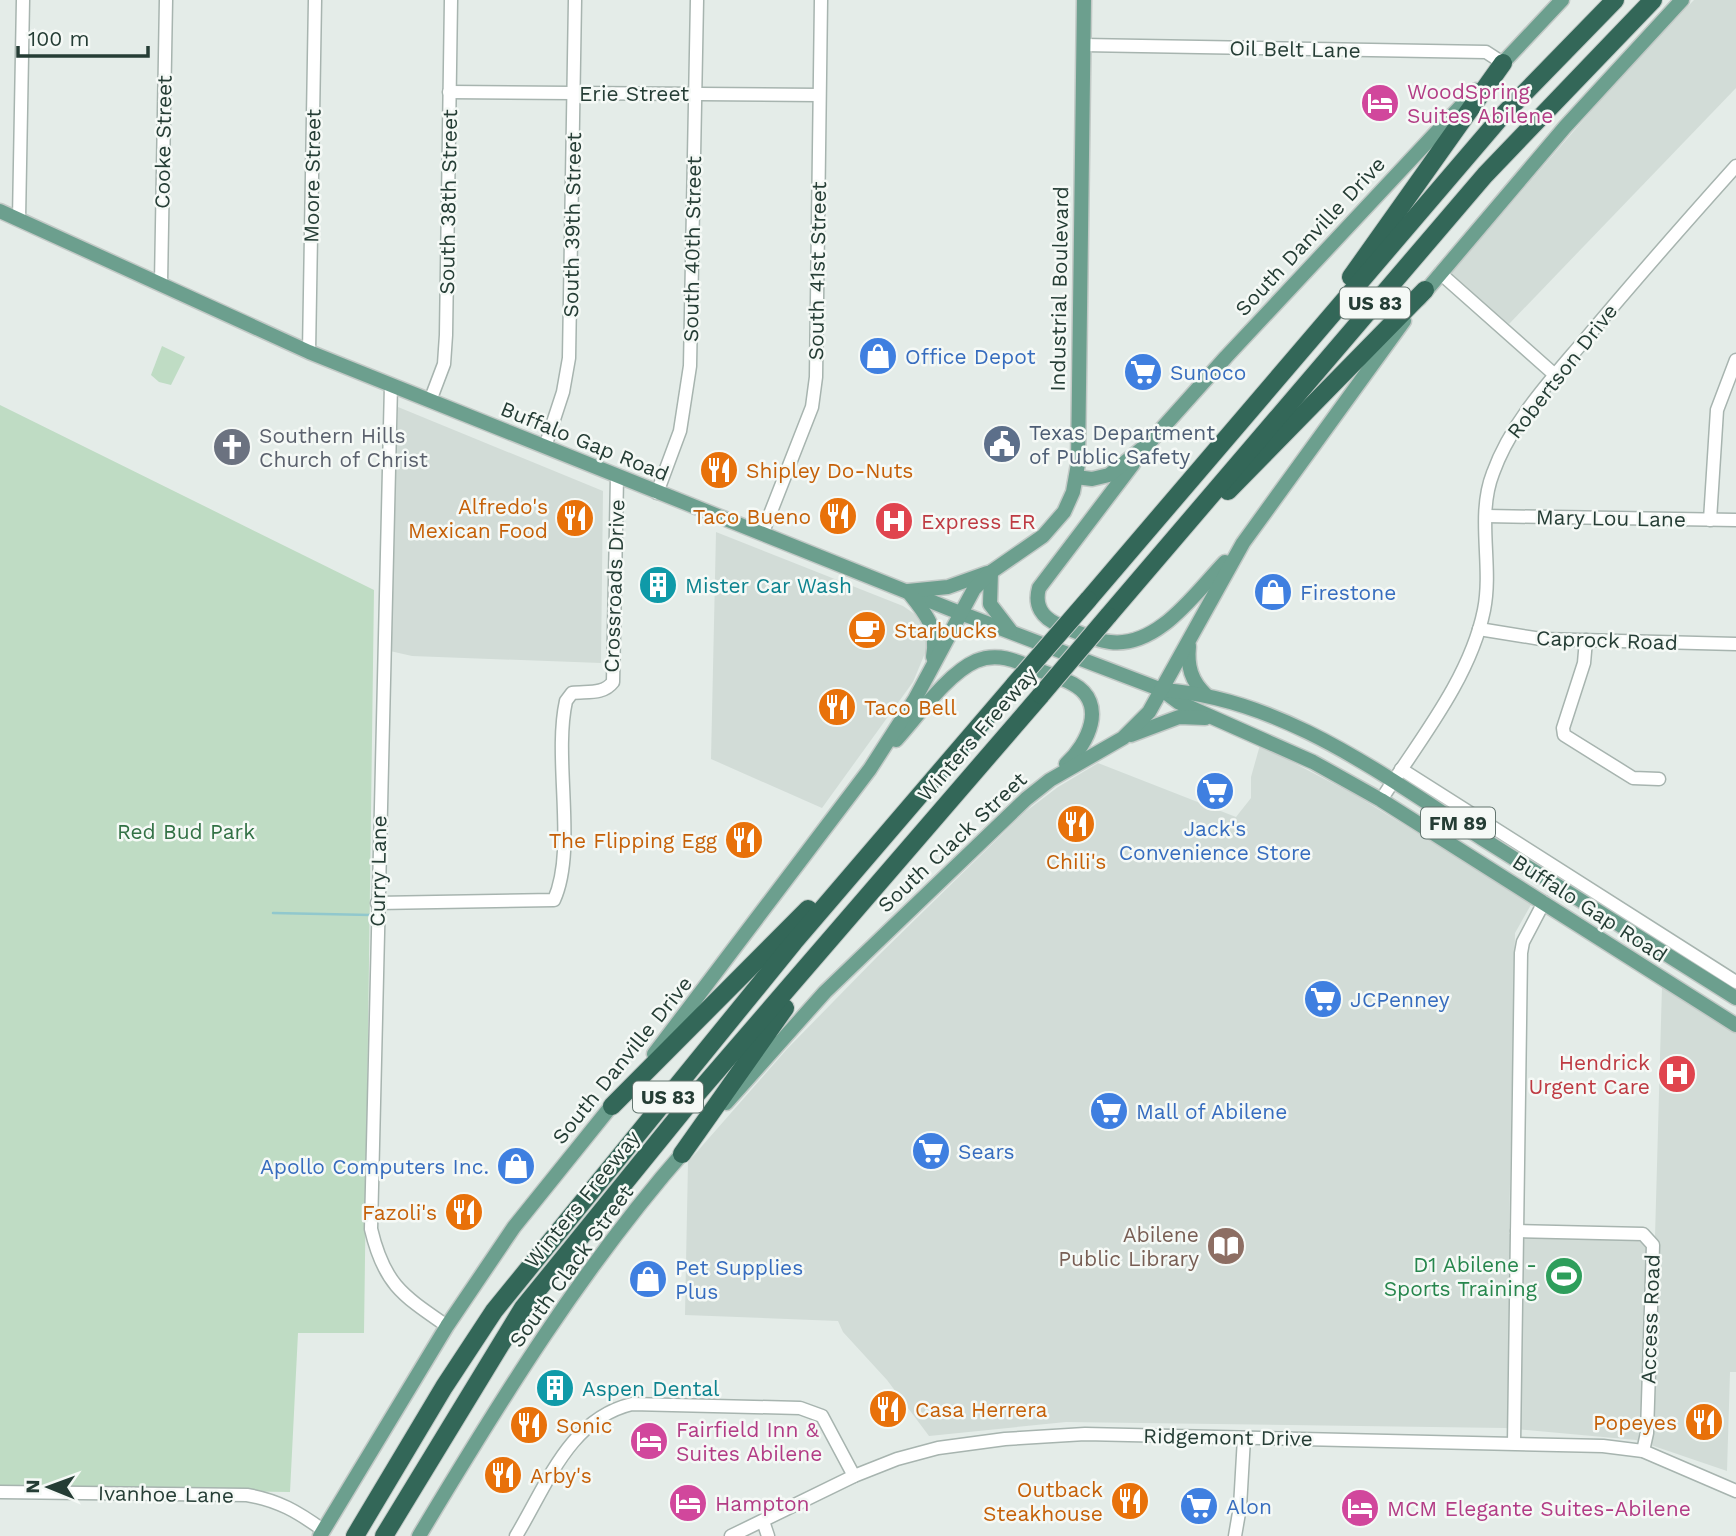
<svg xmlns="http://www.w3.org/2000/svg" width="1736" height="1536" font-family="'Work Sans',sans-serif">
<rect width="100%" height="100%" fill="#e4ece8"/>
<g fill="#d2dcd7">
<polygon points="1694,0 1736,0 1736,88 1509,324 1450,274 1631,65"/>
<polygon points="398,407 603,491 601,663 412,656 390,651"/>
<polygon points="716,532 903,606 919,617 926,629 928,646 913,682 822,808 711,759"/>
<polygon points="1260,745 1355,795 1532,903 1515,933 1509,1234 1655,1237 1662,986 1736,1031 1736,1372 1730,1372 1727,1471 1636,1440 1505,1428 1066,1422 929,1436 887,1380 843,1332 838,1321 685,1315 688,1162 787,1049 878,956 1025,812 1058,787 1098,763 1236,817 1251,798 1251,777"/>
</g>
<g fill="#bfdcc4">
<polygon points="162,346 185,357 171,385 159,382 151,375"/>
<polygon points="0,405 374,590 364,1333 298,1333 290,1492 0,1488"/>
</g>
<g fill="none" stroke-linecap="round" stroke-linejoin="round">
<polyline stroke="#91c8cd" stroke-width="2.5" points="273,913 371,915"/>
<defs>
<g id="minor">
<polyline points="1083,45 1486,52 1503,63"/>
<polyline points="449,92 819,95"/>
<polyline points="19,219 23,0"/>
<polyline points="1440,273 1555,375"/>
<polyline points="161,283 166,0"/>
<polyline points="309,352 315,0"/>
<path d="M391 385 371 1229C384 1284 402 1295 447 1326"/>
<polyline points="430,401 444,364 446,335 451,0"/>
<polyline points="545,447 563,392 569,358 575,0"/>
<polyline points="657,493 680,431 690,366 697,0"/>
<polyline points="1486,516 1736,520"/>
<polyline points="1710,520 1717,410 1736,360"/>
<polyline points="763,532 812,407 816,377 821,0"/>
<polyline points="1479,629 1541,639 1736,644"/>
<polyline points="1586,640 1584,663 1563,728 1564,735 1633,778 1659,779"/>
<polyline points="1401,769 1736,982"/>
<path d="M1381 800C1418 742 1470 679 1484 610 1493 565 1476 516 1493 473 1511 423 1549 382 1583 342 1633 282 1684 224 1736 166"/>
<path d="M377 903 554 900C577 849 553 759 566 701L572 693C587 691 603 695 613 682L617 477"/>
<polyline points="1517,1231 1643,1234 1653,1245 1647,1433 1643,1451"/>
<polyline points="1514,1443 1521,953 1523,942 1544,902"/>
<path d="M0 1492 247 1495C278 1500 298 1512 323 1530"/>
<polyline points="763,1521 768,1536"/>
<path d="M516 1536C547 1485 569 1419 632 1404L800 1408 822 1416 854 1476"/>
<polyline points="731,1536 854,1476 897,1459 938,1448 1005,1439 1085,1434 1603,1446 1643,1451 1736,1491"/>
<polyline points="1235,1536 1240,1507 1244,1438"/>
</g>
<g id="major">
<polyline points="1498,68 1562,0"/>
<polyline points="0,211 309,352 950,609 1162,690 1178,702 1313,762 1381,800 1736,1025"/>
<polyline points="1419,299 1565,127 1682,0"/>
<path d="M1133 464 1039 588C1034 606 1042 618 1059 625 1075 631 1093 640 1110 642 1158 648 1195 593 1225 562"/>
<polyline points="1076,477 1092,479 1109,475 1149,443 1226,357 1476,90"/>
<polyline points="991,572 990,604 1010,630"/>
<polyline points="908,591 948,587 987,573"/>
<path d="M910 594C927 615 938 629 933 657"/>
<path d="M1189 646C1187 666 1191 681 1206 695"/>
<path d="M1163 690C1283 698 1385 777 1483 839 1568 892 1652 945 1736 998"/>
<polyline points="1131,735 1179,717 1205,718"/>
<path d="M896 740C917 717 948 673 976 661 998 652 1017 661 1038 670 1049 674 1062 678 1073 684 1108 703 1088 744 1066 764"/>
<polyline points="654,1054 870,769 915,699 974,589 991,572 1043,536 1064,512 1073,492 1078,464 1084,0"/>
<polyline points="726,1103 825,992 1026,799 1050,780 1123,738 1149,712 1243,543 1404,321"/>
<polyline points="320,1536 447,1326 514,1227 617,1099"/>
<path d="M419 1536C500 1401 583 1266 687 1148"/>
</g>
<g id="highway">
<polyline points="1351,277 1503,63"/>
<polyline points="1228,491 1425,290"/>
<polyline points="1088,600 1501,117 1615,0"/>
<polyline points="1108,616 1485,175 1653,0"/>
<polyline points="612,1106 808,909"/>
<polyline points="682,1154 785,1008"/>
<polyline points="355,1536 444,1387 494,1311 794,942 1015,684"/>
<polyline points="384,1536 523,1308 695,1096 1041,695"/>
</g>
</defs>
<use href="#minor" stroke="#a7b4af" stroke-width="15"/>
<use href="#major" stroke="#c2c9c6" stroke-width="17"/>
<use href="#highway" stroke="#c2c9c6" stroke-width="20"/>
<use href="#minor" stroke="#fff" stroke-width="12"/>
<use href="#major" stroke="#6c9f8e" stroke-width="14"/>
<use href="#highway" stroke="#336758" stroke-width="18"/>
<defs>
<g id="highway-bridge">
<polyline points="1015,684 1088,600"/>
<polyline points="1041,695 1108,616"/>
</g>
</defs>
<use href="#highway-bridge" stroke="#c2c9c6" stroke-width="20" stroke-linecap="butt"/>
<use href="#highway-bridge" stroke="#336758" stroke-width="18"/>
</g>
<defs>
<symbol id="hotel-disc" viewBox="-11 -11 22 22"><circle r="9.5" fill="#d1479c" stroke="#f5f9f6"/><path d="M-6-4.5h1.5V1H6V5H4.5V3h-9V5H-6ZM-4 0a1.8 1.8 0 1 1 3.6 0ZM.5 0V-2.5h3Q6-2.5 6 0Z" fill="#fff"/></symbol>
<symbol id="shop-disc" viewBox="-11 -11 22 22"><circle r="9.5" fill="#3f7fe0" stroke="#f5f9f6"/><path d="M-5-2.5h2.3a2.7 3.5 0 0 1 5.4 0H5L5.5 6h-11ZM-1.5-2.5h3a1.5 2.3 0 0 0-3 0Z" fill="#fff"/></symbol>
<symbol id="supermarket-disc" viewBox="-11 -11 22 22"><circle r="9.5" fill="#3f7fe0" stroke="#f5f9f6"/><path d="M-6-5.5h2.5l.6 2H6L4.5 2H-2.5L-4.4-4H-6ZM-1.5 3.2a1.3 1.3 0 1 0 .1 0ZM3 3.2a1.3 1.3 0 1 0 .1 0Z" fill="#fff"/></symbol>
<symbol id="civic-disc" viewBox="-11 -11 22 22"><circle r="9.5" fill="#5c6f8a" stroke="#f5f9f6"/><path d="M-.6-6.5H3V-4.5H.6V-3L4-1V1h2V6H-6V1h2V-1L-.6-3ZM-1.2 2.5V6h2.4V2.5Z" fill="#fff"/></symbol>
<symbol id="church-disc" viewBox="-11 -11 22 22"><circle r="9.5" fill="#6b7280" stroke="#f5f9f6"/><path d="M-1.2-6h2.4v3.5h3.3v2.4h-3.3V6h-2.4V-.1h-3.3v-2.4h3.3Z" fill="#fff"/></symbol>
<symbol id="restaurant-disc" viewBox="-11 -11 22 22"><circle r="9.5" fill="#e8710a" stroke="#f5f9f6"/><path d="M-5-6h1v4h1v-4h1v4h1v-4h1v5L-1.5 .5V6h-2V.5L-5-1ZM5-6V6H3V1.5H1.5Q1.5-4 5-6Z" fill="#fff"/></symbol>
<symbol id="hospital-disc" viewBox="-11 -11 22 22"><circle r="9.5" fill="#e0444e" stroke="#f5f9f6"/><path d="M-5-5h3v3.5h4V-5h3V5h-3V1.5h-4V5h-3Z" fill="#fff"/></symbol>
<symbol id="building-disc" viewBox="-11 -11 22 22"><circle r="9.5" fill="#0f9aa8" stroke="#f5f9f6"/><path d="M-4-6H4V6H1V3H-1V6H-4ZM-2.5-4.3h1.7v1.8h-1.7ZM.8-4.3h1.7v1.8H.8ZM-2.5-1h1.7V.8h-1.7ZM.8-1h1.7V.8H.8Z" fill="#fff"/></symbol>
<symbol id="cafe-disc" viewBox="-11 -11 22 22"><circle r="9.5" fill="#e8710a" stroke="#f5f9f6"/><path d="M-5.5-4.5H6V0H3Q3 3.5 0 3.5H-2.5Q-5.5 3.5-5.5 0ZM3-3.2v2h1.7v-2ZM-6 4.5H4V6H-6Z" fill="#fff"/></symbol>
<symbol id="library-disc" viewBox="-11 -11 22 22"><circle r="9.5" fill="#8d6e63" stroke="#f5f9f6"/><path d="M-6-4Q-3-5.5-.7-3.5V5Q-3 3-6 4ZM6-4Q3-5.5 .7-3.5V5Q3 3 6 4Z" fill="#fff"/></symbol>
<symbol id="stadium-disc" viewBox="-11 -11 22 22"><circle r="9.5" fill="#2e9e5b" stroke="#f5f9f6"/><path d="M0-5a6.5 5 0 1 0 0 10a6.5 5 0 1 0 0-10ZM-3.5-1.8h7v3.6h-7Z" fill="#fff"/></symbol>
</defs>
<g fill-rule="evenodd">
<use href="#hotel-disc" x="1358" y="81" width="44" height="44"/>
<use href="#shop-disc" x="856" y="334" width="44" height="44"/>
<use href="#supermarket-disc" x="1121" y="350" width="44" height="44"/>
<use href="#civic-disc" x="980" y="422" width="44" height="44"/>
<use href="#church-disc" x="210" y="425" width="44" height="44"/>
<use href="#restaurant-disc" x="697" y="448" width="44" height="44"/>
<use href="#restaurant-disc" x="816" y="494" width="44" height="44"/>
<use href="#restaurant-disc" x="553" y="496" width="44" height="44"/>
<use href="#hospital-disc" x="872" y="499" width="44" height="44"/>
<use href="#building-disc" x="636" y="563" width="44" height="44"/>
<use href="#shop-disc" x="1251" y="570" width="44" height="44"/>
<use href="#cafe-disc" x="845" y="608" width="44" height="44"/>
<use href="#restaurant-disc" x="815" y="685" width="44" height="44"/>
<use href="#supermarket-disc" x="1193" y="769" width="44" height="44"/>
<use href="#restaurant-disc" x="1054" y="802" width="44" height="44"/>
<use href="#restaurant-disc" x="722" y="818" width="44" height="44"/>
<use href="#supermarket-disc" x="1301" y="977" width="44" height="44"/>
<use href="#hospital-disc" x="1655" y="1052" width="44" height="44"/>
<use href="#supermarket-disc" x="1087" y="1089" width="44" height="44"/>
<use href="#supermarket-disc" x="909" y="1129" width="44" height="44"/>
<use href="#shop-disc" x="494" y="1144" width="44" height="44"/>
<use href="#restaurant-disc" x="442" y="1190" width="44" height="44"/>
<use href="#library-disc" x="1204" y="1224" width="44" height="44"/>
<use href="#stadium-disc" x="1542" y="1254" width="44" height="44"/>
<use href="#shop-disc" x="626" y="1257" width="44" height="44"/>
<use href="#building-disc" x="533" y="1366" width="44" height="44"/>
<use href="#restaurant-disc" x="866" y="1387" width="44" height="44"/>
<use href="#restaurant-disc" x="1682" y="1400" width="44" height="44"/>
<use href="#restaurant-disc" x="507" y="1403" width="44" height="44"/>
<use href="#hotel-disc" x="627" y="1419" width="44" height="44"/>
<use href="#restaurant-disc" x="481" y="1453" width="44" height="44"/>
<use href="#restaurant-disc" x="1108" y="1479" width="44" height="44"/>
<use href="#hotel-disc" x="666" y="1481" width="44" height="44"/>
<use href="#supermarket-disc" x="1177" y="1484" width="44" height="44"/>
<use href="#hotel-disc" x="1338" y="1486" width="44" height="44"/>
</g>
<g text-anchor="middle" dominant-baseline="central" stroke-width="5" stroke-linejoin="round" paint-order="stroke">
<g fill="#f5f9f6" stroke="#63756f" stroke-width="2">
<rect x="1340" y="287.5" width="70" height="31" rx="5"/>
<rect x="1421" y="807.5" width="74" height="31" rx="5"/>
<rect x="633" y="1081.5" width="70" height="31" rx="5"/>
</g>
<g font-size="19" font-weight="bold" fill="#253d35">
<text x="1375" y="303">US 83</text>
<text x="1458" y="823">FM 89</text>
<text x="668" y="1097">US 83</text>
</g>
<g font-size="21" fill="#253d35" stroke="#f5f9f6">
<text transform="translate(1295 49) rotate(1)">Oil Belt Lane</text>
<text x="634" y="93">Erie Street</text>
<text transform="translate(163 142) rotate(-89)">Cooke Street</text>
<text transform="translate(312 176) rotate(-89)">Moore Street</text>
<text transform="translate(448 202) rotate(-89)">South 38th Street</text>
<text transform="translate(572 225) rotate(-89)">South 39th Street</text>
<text transform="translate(1310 236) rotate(-47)">South Danville Drive</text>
<text transform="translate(692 249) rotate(-89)">South 40th Street</text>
<text transform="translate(817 271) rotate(-89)">South 41st Street</text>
<text transform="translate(1059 289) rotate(-89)">Industrial Boulevard</text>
<text transform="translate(1562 371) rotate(-52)">Robertson Drive</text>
<text transform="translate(585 441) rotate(22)">Buffalo Gap Road</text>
<text transform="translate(1611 518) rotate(1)">Mary Lou Lane</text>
<text transform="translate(614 586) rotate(-88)">Crossroads Drive</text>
<text transform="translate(1607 640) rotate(2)">Caprock Road</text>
<text transform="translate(977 734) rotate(-49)">Winters Freeway</text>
<text transform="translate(952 842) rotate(-43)">South Clack Street</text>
<text transform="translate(378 871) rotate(-89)">Curry Lane</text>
<text transform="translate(1590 908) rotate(33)">Buffalo Gap Road</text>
<text transform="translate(622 1060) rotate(-51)">South Danville Drive</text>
<text transform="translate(582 1199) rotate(-51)">Winters Freeway</text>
<text transform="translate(571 1266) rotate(-54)">South Clack Street</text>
<text transform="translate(1650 1319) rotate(-88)">Access Road</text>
<text transform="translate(1228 1437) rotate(1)">Ridgemont Drive</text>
<text transform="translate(166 1494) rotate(1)">Ivanhoe Lane</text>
</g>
<g font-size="21" fill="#b23c85" stroke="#f5f9f6" text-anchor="start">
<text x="1407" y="91">WoodSpring<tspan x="1407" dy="24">Suites Abilene</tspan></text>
<text x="676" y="1429">Fairfield Inn &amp;<tspan x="676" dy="24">Suites Abilene</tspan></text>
<text x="715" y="1503">Hampton</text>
<text x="1387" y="1508">MCM Elegante Suites-Abilene</text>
</g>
<g font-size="21" fill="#366cbe" stroke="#f5f9f6" text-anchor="start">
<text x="905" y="356">Office Depot</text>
<text x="1170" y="372">Sunoco</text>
<text x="1300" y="592">Firestone</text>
<text x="1215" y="828" text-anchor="middle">Jack's<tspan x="1215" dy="24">Convenience Store</tspan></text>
<text x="1350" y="999">JCPenney</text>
<text x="1136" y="1111">Mall of Abilene</text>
<text x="958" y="1151">Sears</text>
<text x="489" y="1166" text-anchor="end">Apollo Computers Inc.</text>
<text x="675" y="1267">Pet Supplies<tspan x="675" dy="24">Plus</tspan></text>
<text x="1226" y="1506">Alon</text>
</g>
<g font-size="21" fill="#4e5e75" stroke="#f5f9f6" text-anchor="start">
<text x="1029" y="432">Texas Department<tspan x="1029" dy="24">of Public Safety</tspan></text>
</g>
<g font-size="21" fill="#5b616d" stroke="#f5f9f6" text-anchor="start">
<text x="259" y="435">Southern Hills<tspan x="259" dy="24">Church of Christ</tspan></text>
</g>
<g font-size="21" fill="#c56008" stroke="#f5f9f6" text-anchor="start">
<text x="746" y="470">Shipley Do-Nuts</text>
<text x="548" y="506" text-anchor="end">Alfredo's<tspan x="548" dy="24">Mexican Food</tspan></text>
<text x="811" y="516" text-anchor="end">Taco Bueno</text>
<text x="894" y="630">Starbucks</text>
<text x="864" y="707">Taco Bell</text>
<text x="717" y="840" text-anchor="end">The Flipping Egg</text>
<text x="1076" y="861" text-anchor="middle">Chili's</text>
<text x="437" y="1212" text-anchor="end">Fazoli's</text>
<text x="915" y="1409">Casa Herrera</text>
<text x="1677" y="1422" text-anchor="end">Popeyes</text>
<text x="556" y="1425">Sonic</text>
<text x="530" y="1475">Arby's</text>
<text x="1103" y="1489" text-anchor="end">Outback<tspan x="1103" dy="24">Steakhouse</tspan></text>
</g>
<g font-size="21" fill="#be3a42" stroke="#f5f9f6" text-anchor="start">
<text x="921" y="521">Express ER</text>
<text x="1650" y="1062" text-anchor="end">Hendrick<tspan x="1650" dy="24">Urgent Care</tspan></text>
</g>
<g font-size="21" fill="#0d838f" stroke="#f5f9f6" text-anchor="start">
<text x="685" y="585">Mister Car Wash</text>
<text x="582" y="1388">Aspen Dental</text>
</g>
<g font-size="21" fill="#327145" stroke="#f5f9f6">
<text x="186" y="831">Red Bud Park</text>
</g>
<g font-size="21" fill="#785e54" stroke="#f5f9f6" text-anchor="end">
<text x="1199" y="1234">Abilene<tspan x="1199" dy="24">Public Library</tspan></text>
</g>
<g font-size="21" fill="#27864d" stroke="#f5f9f6" text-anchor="end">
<text x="1537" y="1264">D1 Abilene -<tspan x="1537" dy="24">Sports Training</tspan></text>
</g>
</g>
<g transform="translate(49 1487) rotate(271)" stroke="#f5f9f6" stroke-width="5" paint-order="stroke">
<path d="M0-5L12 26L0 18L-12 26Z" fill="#253d35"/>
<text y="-10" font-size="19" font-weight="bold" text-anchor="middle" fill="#253d35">N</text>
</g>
<path d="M18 46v10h130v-10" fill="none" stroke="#253d35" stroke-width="3.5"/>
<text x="28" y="46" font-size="21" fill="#253d35" stroke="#f5f9f6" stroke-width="5" paint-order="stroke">100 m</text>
</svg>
